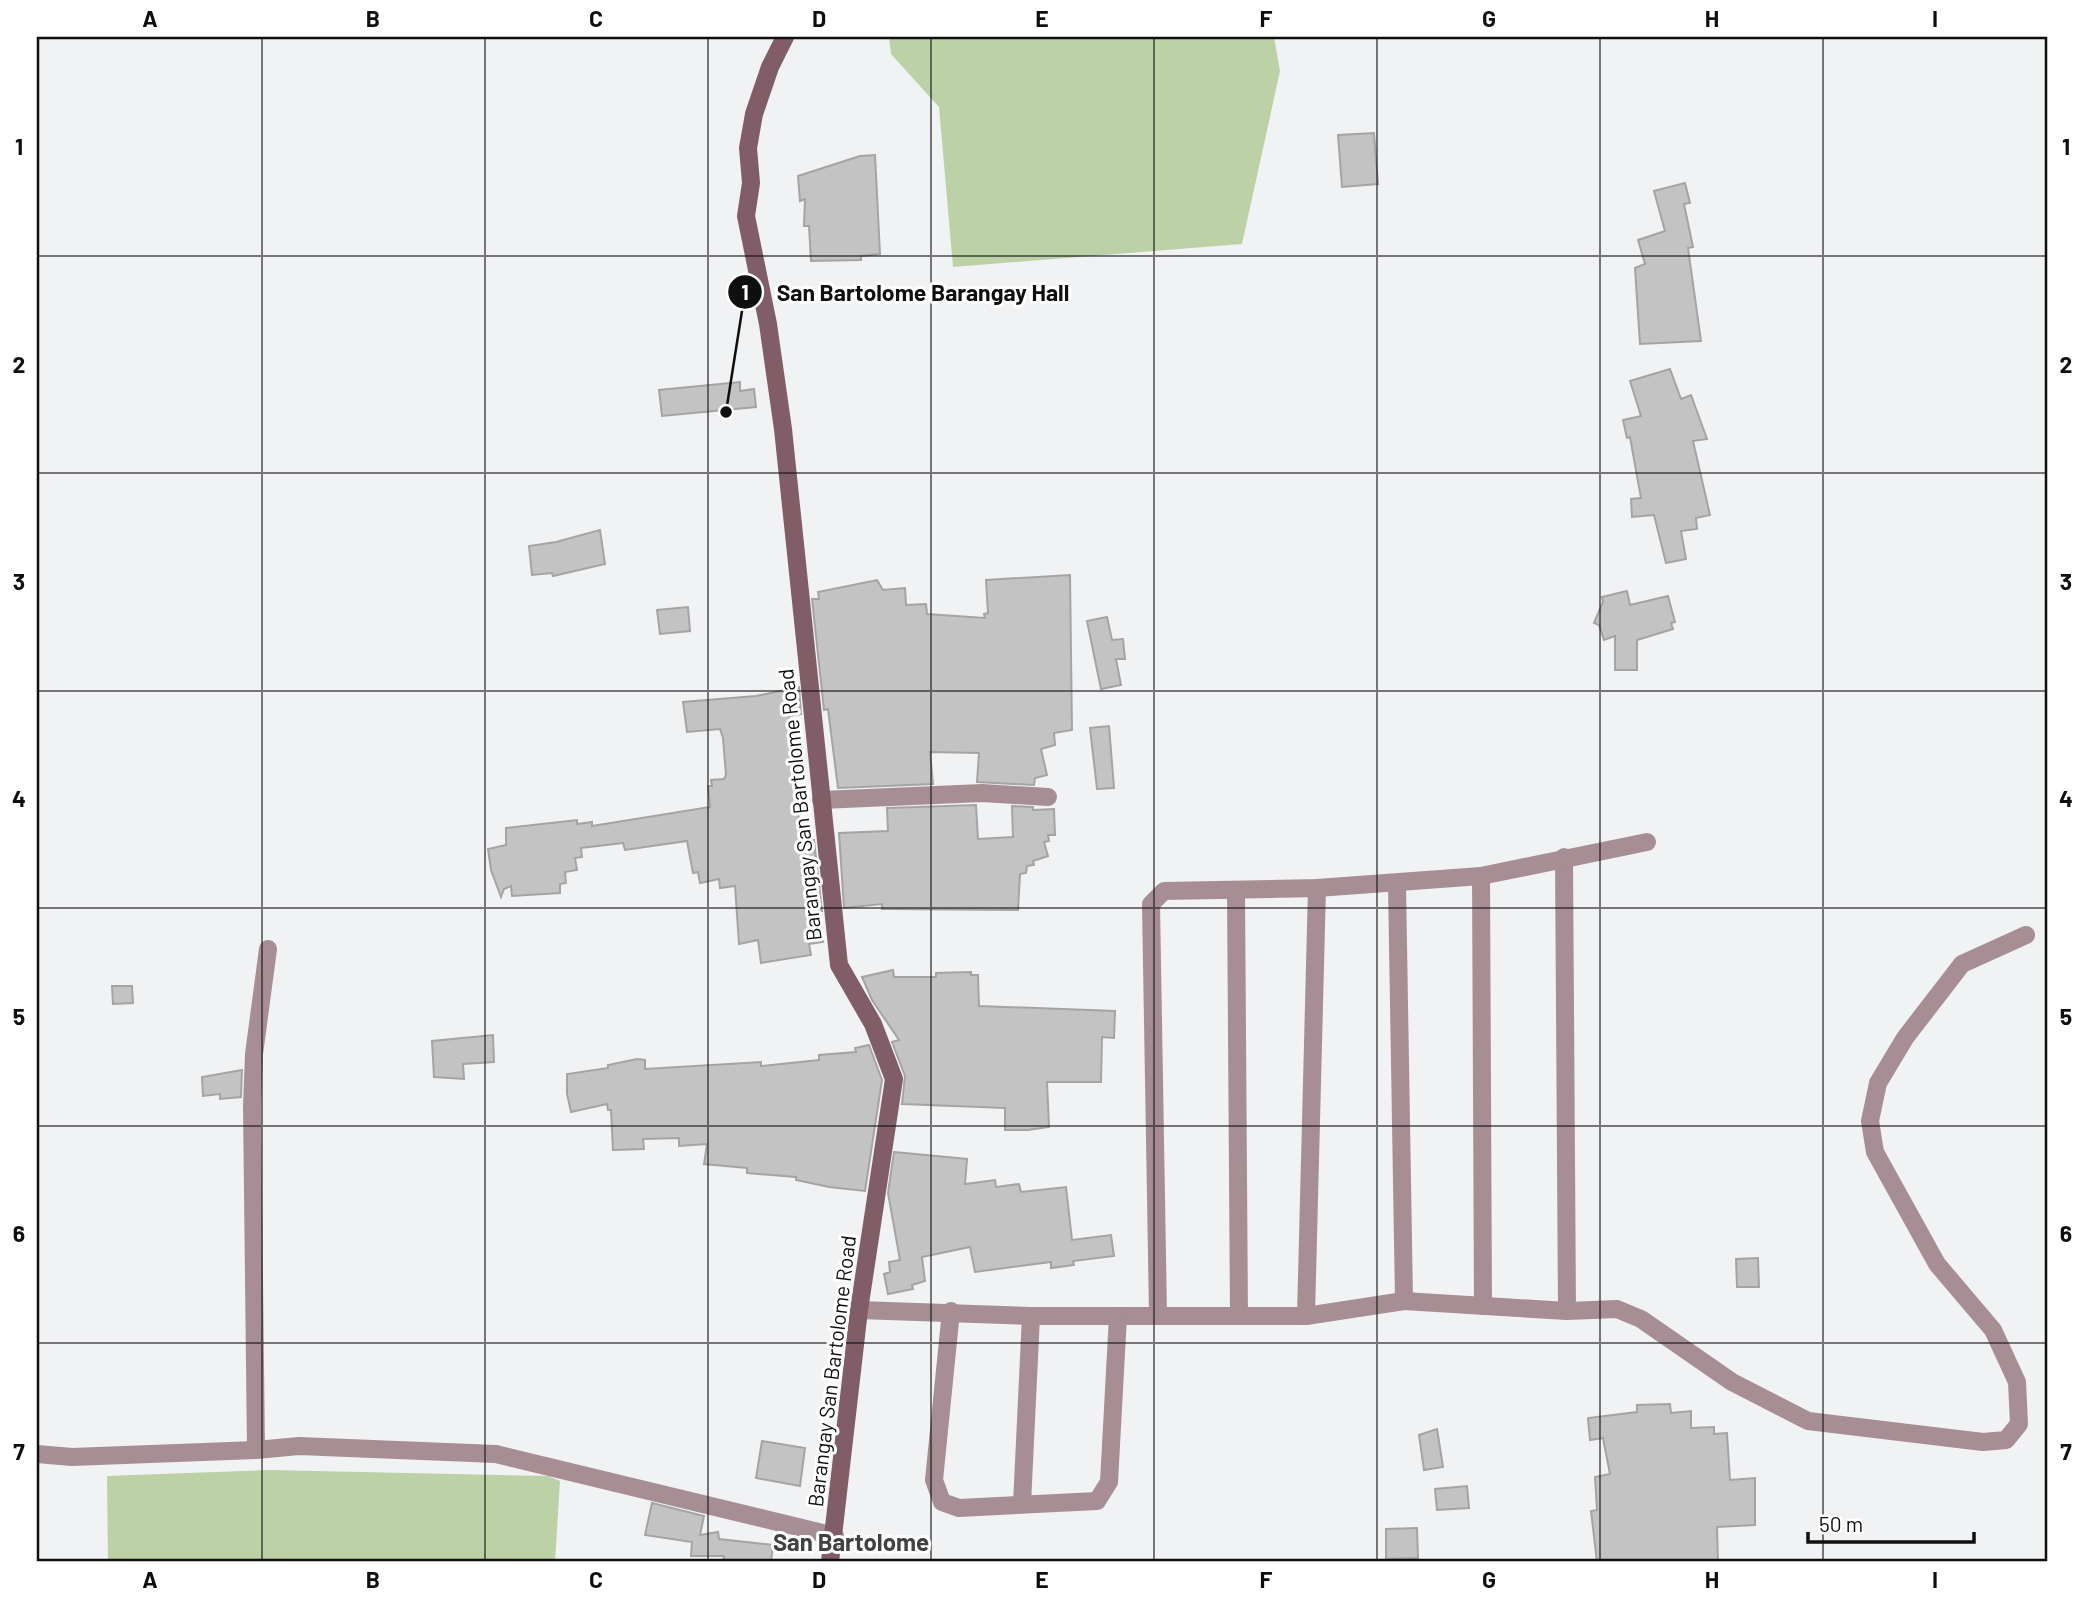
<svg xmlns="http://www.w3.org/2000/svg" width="2085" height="1599" font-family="Barlow,sans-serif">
<rect width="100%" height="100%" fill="#f1f2f3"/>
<g fill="#bdd1a6">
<polygon points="889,37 1274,37 1280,71 1242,244 953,267 939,107 891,54"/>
<polygon points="270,1470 548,1476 560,1481 555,1562 108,1562 107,1476"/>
</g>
<g fill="#c4c3c4" stroke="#a5a4a5" stroke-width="2">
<polygon points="1374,133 1378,184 1342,187 1338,135"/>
<polygon points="875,155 880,254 861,256 861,260 811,261 809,226 804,226 805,199 800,201 798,176 860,156"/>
<polygon points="1685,183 1690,203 1684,204 1693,247 1688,248 1701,341 1640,344 1635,268 1645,264 1638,240 1665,231 1654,191"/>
<polygon points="1670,369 1681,399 1691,395 1707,439 1693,441 1710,515 1696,518 1697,529 1681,531 1686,559 1666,563 1654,515 1632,517 1631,499 1641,498 1630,437 1627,438 1623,420 1641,416 1630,381"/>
<polygon points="740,382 740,391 754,389 756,407 662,416 659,390"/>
<polygon points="600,530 605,564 553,576 552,573 532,575 529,546 556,542"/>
<polygon points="1070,575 1072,730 1054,733 1055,745 1041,749 1047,775 1035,778 1034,785 977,782 979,753 930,752 933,784 838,788 828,709 824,710 812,599 819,599 818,592 877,580 883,590 905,588 906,605 926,604 927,614 985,618 984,614 988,613 986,580"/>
<polygon points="1627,591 1630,605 1668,596 1675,622 1671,623 1673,629 1637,640 1637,670 1615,670 1615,636 1604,640 1599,625 1594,623 1603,602 1602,597"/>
<polygon points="688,607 690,631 660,634 657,610"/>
<polygon points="1107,617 1112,640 1123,639 1125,659 1116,659 1121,685 1101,689 1087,621"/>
<polygon points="799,687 801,714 789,716 792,770 802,841 814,840 822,911 819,911 823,942 809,944 811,955 761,963 758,940 739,944 735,886 720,888 719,879 700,883 698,872 693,873 687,841 625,850 623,843 581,848 582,857 575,858 577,870 565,872 566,883 560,884 560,893 512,896 511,886 504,889 501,897 491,870 488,849 506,845 506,828 577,820 577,824 592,822 592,826 710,807 708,786 712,786 711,780 724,779 726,775 723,738 720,729 687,732 683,702 756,696"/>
<polygon points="1109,726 1114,788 1097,789 1090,728"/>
<polygon points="976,805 978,839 1013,837 1012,806 1033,807 1033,810 1054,809 1055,835 1048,835 1049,841 1044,842 1048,856 1033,861 1034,865 1027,866 1026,873 1020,874 1018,910 882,909 882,904 844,908 839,833 888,831 887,808"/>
<polygon points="893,970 894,977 936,977 936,973 971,972 971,975 978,975 979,1006 1115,1011 1114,1038 1102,1037 1101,1082 1047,1082 1049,1127 1028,1130 1005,1130 1005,1108 902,1104 905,1076 892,1042 899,1040 872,1000 862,977"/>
<polygon points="112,986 132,986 133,1003 113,1004"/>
<polygon points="493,1035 494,1062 463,1064 464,1079 434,1077 432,1041"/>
<polygon points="869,1045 882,1080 865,1191 829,1187 796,1180 796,1177 747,1173 747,1168 704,1164 707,1144 679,1146 679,1138 643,1139 644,1149 613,1150 611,1110 608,1110 607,1104 571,1112 567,1094 567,1074 608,1068 608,1065 637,1059 645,1060 645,1069 761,1062 761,1066 819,1060 819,1055 856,1052 855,1048"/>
<polygon points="242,1070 241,1097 220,1099 220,1094 203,1096 202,1077"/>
<polygon points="894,1152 967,1159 965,1184 995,1180 996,1187 1019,1184 1021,1192 1066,1187 1072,1240 1111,1235 1114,1256 1073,1261 1074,1265 1051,1268 1051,1262 975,1272 970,1247 922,1257 925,1281 912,1285 913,1289 888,1294 884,1274 890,1272 889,1262 900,1260 888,1193"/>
<polygon points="1758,1258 1759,1287 1737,1287 1736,1259"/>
<polygon points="1670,1404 1671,1413 1691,1411 1691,1428 1714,1427 1714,1434 1727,1433 1730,1480 1755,1478 1755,1525 1717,1527 1718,1562 1597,1562 1591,1511 1597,1510 1595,1477 1610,1474 1603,1438 1590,1440 1588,1418 1637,1412 1637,1405"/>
<polygon points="1437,1429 1443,1467 1424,1470 1419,1435"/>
<polygon points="762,1441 805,1448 800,1486 756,1478"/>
<polygon points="1467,1486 1469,1508 1437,1510 1435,1489"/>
<polygon points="652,1503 704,1516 700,1535 718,1532 719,1539 773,1545 771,1562 723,1562 724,1556 691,1556 692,1542 645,1535"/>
<polygon points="1417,1528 1418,1558 1386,1559 1386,1529"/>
</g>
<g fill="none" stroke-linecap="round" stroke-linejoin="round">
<g stroke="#a78e94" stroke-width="18">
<polyline points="821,800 982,793 1048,797"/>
<polyline points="1481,876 1483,1306"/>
<polyline points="1397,884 1404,1301"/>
<polyline points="1236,891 1239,1316"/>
<polyline points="268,949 254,1054 252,1107 256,1450 299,1446 496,1454 835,1536"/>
<polyline points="859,1310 1031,1316 1306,1316 1404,1301 1567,1311 1564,857"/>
<polyline points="951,1311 934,1480 942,1502 959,1508 1097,1501 1109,1482 1118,1316"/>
<polyline points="1567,1311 1617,1309 1641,1319 1732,1382 1808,1421 1983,1442 2006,1440 2019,1424 2017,1382 1993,1330 1937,1264 1875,1152 1870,1121 1878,1083 1905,1038 1962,964 2026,935"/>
<polyline points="1158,1315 1151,904 1164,891 1317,888 1481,876 1647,842"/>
<polyline points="1306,1316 1317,888"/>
<polyline points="37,1454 72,1457 256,1450"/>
<polyline points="1022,1504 1031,1316"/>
</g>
<polyline stroke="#815e67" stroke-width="18" points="785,37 770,67 754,114 748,148 751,183 746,216 768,324 783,429 839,965 873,1024 894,1079 859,1310 830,1562"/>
</g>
<path fill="none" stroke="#0f0f10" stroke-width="2" stroke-opacity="0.55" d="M262 37V1562M485 37V1562M708 37V1562M931 37V1562M1154 37V1562M1377 37V1562M1600 37V1562M1823 37V1562M37 256H2048M37 473H2048M37 691H2048M37 908H2048M37 1126H2048M37 1343H2048"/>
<g text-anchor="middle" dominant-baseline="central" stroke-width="6" stroke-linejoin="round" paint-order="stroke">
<g font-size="21" fill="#0f0f10" stroke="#fff">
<text transform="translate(799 805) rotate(-96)">Barangay San Bartolome Road</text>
<text transform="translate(831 1371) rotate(-83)">Barangay San Bartolome Road</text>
</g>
<g font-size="24" font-weight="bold" fill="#404142" stroke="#fff">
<text x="851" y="1541">San Bartolome</text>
</g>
</g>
<path fill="none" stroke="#0f0f10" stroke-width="2.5" d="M726 412L745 292"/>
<g fill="#0f0f10" stroke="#fff" stroke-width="2.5">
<circle cx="726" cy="412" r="7"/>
<circle cx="745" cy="292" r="18"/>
</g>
<g font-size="21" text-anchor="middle" font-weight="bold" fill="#fff">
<text x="745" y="300">1</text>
</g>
<g font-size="23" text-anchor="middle" font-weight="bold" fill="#0f0f10" stroke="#fff" stroke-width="6" stroke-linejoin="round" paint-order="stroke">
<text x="923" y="301">San Bartolome Barangay Hall</text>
</g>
<rect width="2085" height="1599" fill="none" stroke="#ffffff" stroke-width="77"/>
<path d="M1808 1532v10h166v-10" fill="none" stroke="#0f0f10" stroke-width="3.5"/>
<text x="1819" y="1532" font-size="21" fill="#0f0f10" stroke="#ffffff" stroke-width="5" paint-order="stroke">50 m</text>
<rect x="38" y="38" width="2008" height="1522" fill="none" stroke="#0f0f10" stroke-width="2.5"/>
<g font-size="23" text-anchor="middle" font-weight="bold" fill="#0f0f10">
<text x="150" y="27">A</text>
<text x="373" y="27">B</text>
<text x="596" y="27">C</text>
<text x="819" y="27">D</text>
<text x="1042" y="27">E</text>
<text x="1266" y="27">F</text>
<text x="1489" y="27">G</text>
<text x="1712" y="27">H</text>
<text x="1935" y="27">I</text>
<text x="19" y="155">1</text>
<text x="2066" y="155">1</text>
<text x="19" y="373">2</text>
<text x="2066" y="373">2</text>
<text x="19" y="590">3</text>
<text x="2066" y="590">3</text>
<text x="19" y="807">4</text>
<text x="2066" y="807">4</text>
<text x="19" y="1025">5</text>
<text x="2066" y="1025">5</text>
<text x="19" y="1242">6</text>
<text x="2066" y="1242">6</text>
<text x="19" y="1460">7</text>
<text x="2066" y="1460">7</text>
<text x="150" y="1588">A</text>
<text x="373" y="1588">B</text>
<text x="596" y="1588">C</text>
<text x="819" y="1588">D</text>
<text x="1042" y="1588">E</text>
<text x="1266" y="1588">F</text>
<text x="1489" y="1588">G</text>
<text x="1712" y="1588">H</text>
<text x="1935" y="1588">I</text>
</g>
</svg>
